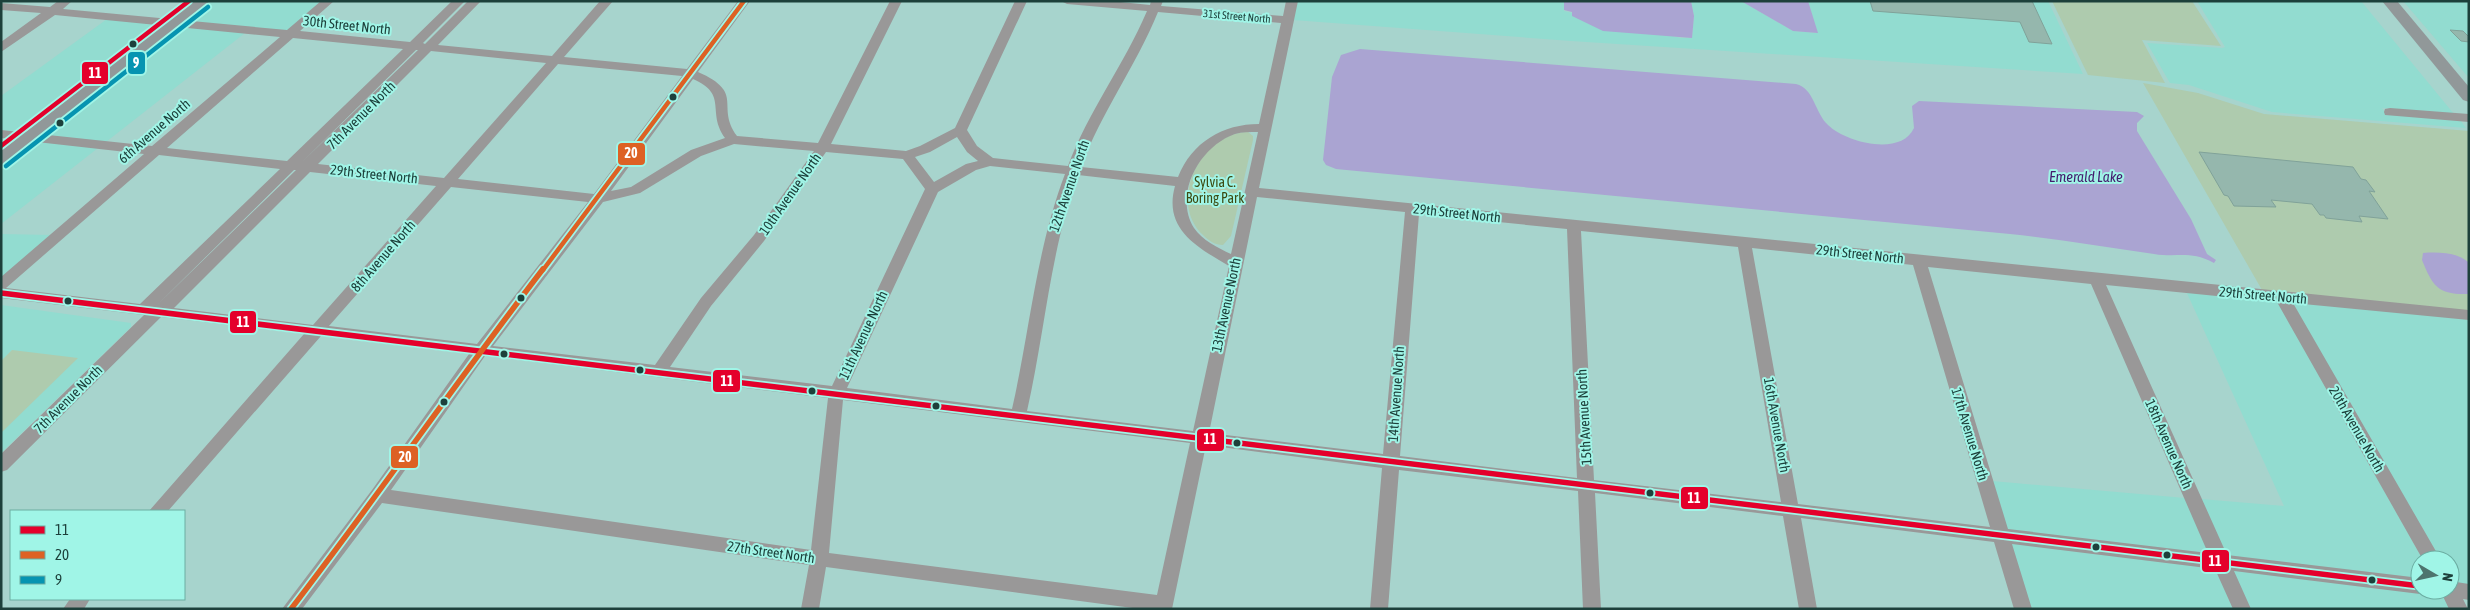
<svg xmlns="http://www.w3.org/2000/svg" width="2470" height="610" font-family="'Asap Condensed',sans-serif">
<rect width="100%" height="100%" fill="#a7d4cd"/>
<g fill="#92dcd0">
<polygon points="208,1 323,1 289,31 184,21"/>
<polygon points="1297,1 1564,1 1564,11 1681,38 1692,38 1694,16 1691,1 1741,1 1793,31 1817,33 1808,1 2048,1 2083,74 1571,41 1293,20"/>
<polygon points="2197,1 2361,1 2454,114 2382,108 2386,114 2460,120 2466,128 2272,112 2189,85 2170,83 2147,43 2222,48 2225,47"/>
<polygon points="2403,1 2469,1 2469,78"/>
<polygon points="107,19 155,24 14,132 1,130 1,96"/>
<polygon points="177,26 245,33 106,142 39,135"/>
<polygon points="31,141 98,148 1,224 1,164"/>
<polygon points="1,234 52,235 1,279"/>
<polygon points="2186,291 2277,300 2423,560 2420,560 2420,580 2227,557 2201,499 2284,506"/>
<polygon points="2291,301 2466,319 2469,322 2469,586 2453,584 2450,578 2450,560 2440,560"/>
<polygon points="1,305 131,323 131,327 1,453"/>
<polygon points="1992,481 2185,498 2210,555 2007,530"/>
<polygon points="2010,542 2215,567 2233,609 2031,609"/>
<polygon points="2232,569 2443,594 2451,609 2250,609"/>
</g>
<g fill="#aecbae">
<polygon points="2052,1 2192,1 2221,46 2142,40 2165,83 2088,75"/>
<polygon points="2143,83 2198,93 2264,114 2469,131 2469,311 2262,290"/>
<path d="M1248 132 1253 136V140L1231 236 1223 245C1215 245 1209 241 1203 235 1167 201 1201 133 1248 132Z"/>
<polygon points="12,350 78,358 1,433 1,361"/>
</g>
<g fill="#aaa4d2">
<polygon points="1564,1 1691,1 1694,16 1692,38 1603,31 1572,16 1572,12 1564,10"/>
<polygon points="1741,1 1808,1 1818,33 1793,31"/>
<path d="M1360 49 1796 84C1814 88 1815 113 1828 125 1845 142 1901 157 1914 128L1912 106 1919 101 2137 112 2144 116 2137 123V131L2191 219 2207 254 2216 260 2214 263C2189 250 2179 258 2154 254 2106 247 2059 239 2010 234L1336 169 1326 165 1323 160 1332 77 1341 55Z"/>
<path d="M2423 253C2438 252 2458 252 2469 263V294C2438 295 2433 287 2422 260Z"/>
</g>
<g fill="#95b7ad" stroke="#80a299">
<polygon points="1870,1 2032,1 2052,44 2029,42 2020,22 1873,11"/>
<polygon points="2450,30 2463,31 2469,37 2469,42 2461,41"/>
<polygon points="2199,152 2353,167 2361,179 2366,180 2375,192 2369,191 2388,219 2359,216 2362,222 2326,218 2324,215 2320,215 2312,204 2271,200 2276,207 2234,206 2228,196 2224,195"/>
</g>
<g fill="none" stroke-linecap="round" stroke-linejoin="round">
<g fill="#999898" fill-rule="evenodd">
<path d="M58 1H72L63 9 287 30 321 1H334L300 31 410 42 452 1H465L423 43 425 44 468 1H481L438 45 552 56 600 1H613L564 57 687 69 738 1H750L698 72C746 93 715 106 737 136L818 143 890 1H902L831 144 906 151 920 146 955 128 1015 1H1027L967 130 977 146 993 158 1068 166C1088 112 1124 65 1147 11L1067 4 1061 1H1111L1150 5 1151 1H1163L1161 6 1283 16 1286 1H1298L1259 188 2469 310V320L2293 303 2441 560H2423L2277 302 2106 285 2227 555 2420 578V590L2426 591 2420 594 2234 571 2251 609H2233L2215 569 2012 544 2032 609H2014L1994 542 1801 518 1817 609H1799L1783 516 1595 493 1601 609H1583L1578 491 1399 470 1388 609H1370L1382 468 1206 445 1172 609H1140L826 567 819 609H801L809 565 382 503 302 609H282L372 490 469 354 321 336 168 511H149L304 334 161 317 7 470 1 472V454L144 315 1 298V277L144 154 1 138V130L152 146 280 37 55 15 1 52V42L41 13 1 10V3L50 7ZM1158 12 1281 23 1259 124C1223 124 1192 142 1178 177L1081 167C1101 113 1136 66 1158 12ZM293 38 403 49 287 161 167 148ZM416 50H418L302 162ZM431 51 546 63 444 178 318 164ZM558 64 682 76 594 194 458 179ZM693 79C729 95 706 111 725 138L691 150 631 187 611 191ZM1258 132 1231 254C1218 248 1202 240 1194 228 1173 194 1200 146 1235 134 1242 132 1250 132 1258 132ZM957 137 967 152 978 161 966 164 934 182 915 157 930 152ZM734 144 814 151 754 235 701 298 655 365 493 346 603 202 640 193 701 156ZM826 152 903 159 925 189 832 386 670 367 711 306 764 241ZM159 155 280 169 140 304 6 288ZM990 166 1065 174C1036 250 1030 330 1012 409L847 388 938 192 976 170ZM294 170H296L156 306ZM310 172 436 186 313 325 174 308ZM1078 175 1175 186C1163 229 1197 247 1229 266L1193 431 1027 411C1045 332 1050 251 1078 175ZM451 187 588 202 477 344 329 326ZM1257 197 1405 212 1383 454 1209 433ZM1419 214 1567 229 1577 478 1400 456ZM1581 231 1738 247 1781 502 1594 480ZM1752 248 1913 265 1990 527 1798 504ZM1928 267 2091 284 2208 553 2008 529ZM485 356 828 398 811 550 391 490ZM843 400 1190 443 1157 595 829 553Z"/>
<polygon points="2390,108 2469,114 2469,122 2385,115 2384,112 2385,109"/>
<polygon points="2450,581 2469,584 2469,600 2463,599 2468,609 2449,609 2440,590 2450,590"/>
<polygon points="70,599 90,599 84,609 63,609"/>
</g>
<g fill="#919899" fill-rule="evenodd">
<polygon points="194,1 210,1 7,164 1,165 1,151"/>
<polygon points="2382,1 2397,1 2469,87 2469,102 2463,100"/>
</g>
<defs>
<polyline id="bus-1-far1" points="1,146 189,1"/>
<polyline id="bus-1" points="1,293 2420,586"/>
<polyline id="bus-2-far1" points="543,270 744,1"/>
<path id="bus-2" d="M291 609C377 497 457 381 543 269"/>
<polyline id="bus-3" points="6,166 208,7"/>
</defs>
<use href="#bus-1-far1" stroke="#a0f5e7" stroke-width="8"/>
<use href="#bus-1" stroke="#a0f5e7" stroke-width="9"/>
<use href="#bus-2-far1" stroke="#a0f5e7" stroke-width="8"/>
<use href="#bus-2" stroke="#a0f5e7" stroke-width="9"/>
<use href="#bus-3" stroke="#a0f5e7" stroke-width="8"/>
<use href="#bus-1-far1" stroke="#e4002b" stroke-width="4.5"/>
<use href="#bus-1" stroke="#e4002b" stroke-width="5.5"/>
<use href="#bus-2-far1" stroke="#dd6124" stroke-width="4.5"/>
<use href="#bus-2" stroke="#dd6124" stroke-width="5.5"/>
<use href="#bus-3" stroke="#0694b1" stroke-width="4.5"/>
</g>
<g fill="#1d403b" stroke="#a0f5e7" stroke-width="2">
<circle cx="133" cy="44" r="4.5"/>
<circle cx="673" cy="97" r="4.5"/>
<circle cx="60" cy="123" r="4.5"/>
<circle cx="521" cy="298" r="4.5"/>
<circle cx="68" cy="301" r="4.5"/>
<circle cx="504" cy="354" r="4.5"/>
<circle cx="640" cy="370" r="4.5"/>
<circle cx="812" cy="391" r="4.5"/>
<circle cx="444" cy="402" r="4.5"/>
<circle cx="936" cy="406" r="4.5"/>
<circle cx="1237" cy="443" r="4.5"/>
<circle cx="1650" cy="493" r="4.5"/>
<circle cx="2096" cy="547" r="4.5"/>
<circle cx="2167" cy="555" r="4.5"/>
<circle cx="2372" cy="580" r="4.5"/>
</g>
<g text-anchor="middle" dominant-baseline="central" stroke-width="4" stroke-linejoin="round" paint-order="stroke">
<g font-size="11" fill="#1d403b" stroke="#a0f5e7">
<text transform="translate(1237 16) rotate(5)">31st Street North</text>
</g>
<g font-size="14" fill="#1d403b" stroke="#a0f5e7">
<text transform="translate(347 25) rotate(6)">30th Street North</text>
<text transform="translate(361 115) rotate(-45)">7th Avenue North</text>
<text transform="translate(154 131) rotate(-41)">6th Avenue North</text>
<text transform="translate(374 174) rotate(6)">29th Street North</text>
<text transform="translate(1069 186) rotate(-71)">12th Avenue North</text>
<text transform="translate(790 194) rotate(-55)">10th Avenue North</text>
<text transform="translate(1457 213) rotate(6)">29th Street North</text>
<text transform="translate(1860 254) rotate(6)">29th Street North</text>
<text transform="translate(383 256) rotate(-49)">8th Avenue North</text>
<text transform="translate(2263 295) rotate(5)">29th Street North</text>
<text transform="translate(1226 305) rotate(-78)">13th Avenue North</text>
<text transform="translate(863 335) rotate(-65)">11th Avenue North</text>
<text transform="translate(1396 394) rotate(-86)">14th Avenue North</text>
<text transform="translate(68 399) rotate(-45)">7th Avenue North</text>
<text transform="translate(1584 417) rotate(-93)">15th Avenue North</text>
<text transform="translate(1777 425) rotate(80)">16th Avenue North</text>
<text transform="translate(2357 429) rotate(60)">20th Avenue North</text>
<text transform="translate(1970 434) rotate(73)">17th Avenue North</text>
<text transform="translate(2169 444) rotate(66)">18th Avenue North</text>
<text transform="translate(771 552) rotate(8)">27th Street North</text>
</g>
<g font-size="14" fill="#3c4a12" stroke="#a0f5e7">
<text x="1215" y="182">Sylvia C.<tspan x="1215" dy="16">Boring Park</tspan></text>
</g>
<g font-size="15" font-style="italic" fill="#441b6d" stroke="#a0f5e7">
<text x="2086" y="176">Emerald Lake</text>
</g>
</g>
<g stroke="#a0f5e7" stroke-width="2">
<rect x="127" y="51" width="19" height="24" rx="5" fill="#0694b1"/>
<rect x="81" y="61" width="28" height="24" rx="5" fill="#e4002b"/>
<rect x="617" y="142" width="29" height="24" rx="5" fill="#dd6124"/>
<rect x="229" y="310" width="28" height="24" rx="5" fill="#e4002b"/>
<rect x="712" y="369" width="29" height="24" rx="5" fill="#e4002b"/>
<rect x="1196" y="428" width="29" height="24" rx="5" fill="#e4002b"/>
<rect x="390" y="445" width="29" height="24" rx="5" fill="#dd6124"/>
<rect x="1680" y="486" width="29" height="24" rx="5" fill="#e4002b"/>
<rect x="2201" y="549" width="29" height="24" rx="5" fill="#e4002b"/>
</g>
<g font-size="14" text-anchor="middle" font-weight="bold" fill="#fff">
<text x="136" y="68">9</text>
<text x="95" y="78">11</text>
<text x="631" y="158">20</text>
<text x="243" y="327">11</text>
<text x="727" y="386">11</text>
<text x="1210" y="444">11</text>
<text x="405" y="462">20</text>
<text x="1694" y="503">11</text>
<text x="2215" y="566">11</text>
</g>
<rect width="2470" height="610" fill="none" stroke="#1d403b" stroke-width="5"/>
<rect x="10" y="510" width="175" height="90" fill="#a0f5e7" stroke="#6cada2"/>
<rect x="20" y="526" width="25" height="8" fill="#e4002b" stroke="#6cada2"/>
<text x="55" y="535" font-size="15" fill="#1d403b">11</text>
<rect x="20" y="551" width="25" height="8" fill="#dd6124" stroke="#6cada2"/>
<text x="55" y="560" font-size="15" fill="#1d403b">20</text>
<rect x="20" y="576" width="25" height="8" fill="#0694b1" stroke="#6cada2"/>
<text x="55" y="585" font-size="15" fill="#1d403b">9</text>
<g transform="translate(2435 575) rotate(99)"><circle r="24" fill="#a0f5e7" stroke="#6cada2"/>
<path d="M0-4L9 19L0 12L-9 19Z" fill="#4d746e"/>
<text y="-8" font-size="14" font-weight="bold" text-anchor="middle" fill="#1d403b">N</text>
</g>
</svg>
